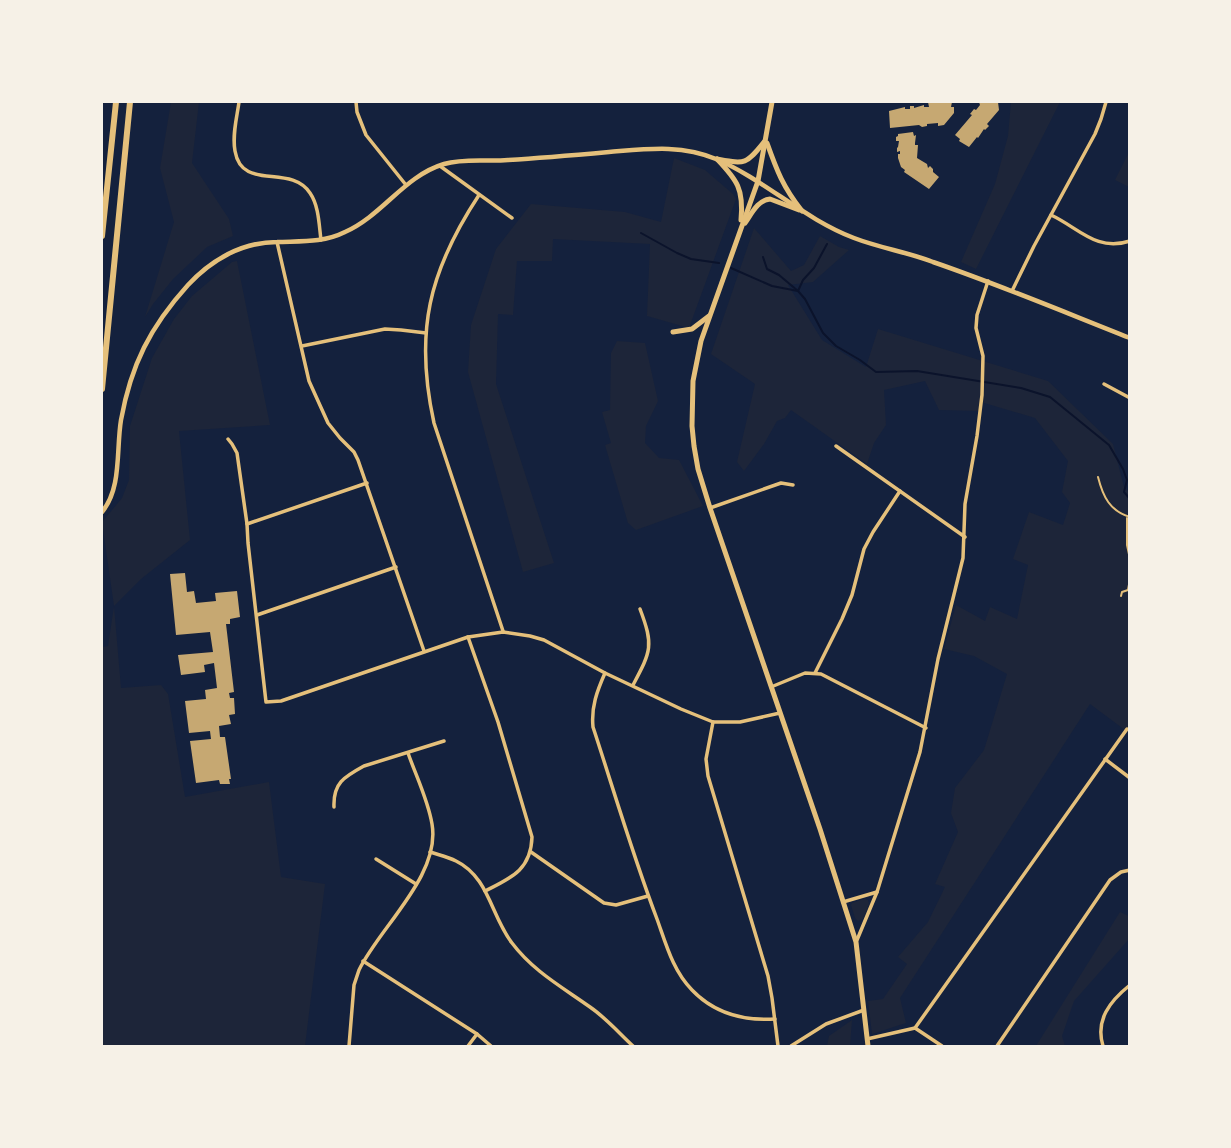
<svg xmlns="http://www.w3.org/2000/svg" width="1231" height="1148" font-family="Ubuntu,sans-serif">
<rect width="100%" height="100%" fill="#14213d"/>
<g fill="#1d2539">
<polygon points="171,102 199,102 192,163 229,219 233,236 207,247 173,279 153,304 145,317 174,222 160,168"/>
<polygon points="1011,102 1060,102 976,269 961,262 995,184 1008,136"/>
<polygon points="1129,152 1129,187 1115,180"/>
<polygon points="674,158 705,170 733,194 736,199 689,328 647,316 650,244 553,239 552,261 517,261 513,315 498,314 496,384 554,563 523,572 468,372 471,325 496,249 531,204 625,212 661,222"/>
<polygon points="754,228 791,271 804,265 820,236 839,247 849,250 813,282 788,285 822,340 866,367 878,329 1048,381 1113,444 1124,487 1129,492 1129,733 1090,704 900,998 906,1023 872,1034 868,1001 883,999 907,964 898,957 928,922 945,887 935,884 958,832 951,813 955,788 984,750 1007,674 974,656 944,649 956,605 985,621 990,607 1017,619 1028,565 1013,559 1029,512 1063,525 1070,503 1062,492 1068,461 1035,418 981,402 980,411 939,410 925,381 884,390 886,425 874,443 867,464 791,410 785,418 777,421 764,444 744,471 737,462 755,384 711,354"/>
<polygon points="237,261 270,425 179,431 190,540 141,579 114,606 121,688 161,685 168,694 185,797 269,782 281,877 325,884 305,1046 102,1046 102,647 108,646 114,606 102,522 122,498 129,480 130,426 152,358 174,319 192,296 232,262"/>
<polygon points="617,341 645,343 658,401 646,426 645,443 659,458 679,460 703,506 636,530 628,523 605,445 611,443 602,412 610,410 611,353"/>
<polygon points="864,899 868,900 869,904 863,919 858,921 855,918 851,905 852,903"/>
<polygon points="1120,912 1129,916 1129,939 1074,1001 1062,1036 1065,1046 1036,1046"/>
<polygon points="852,1020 850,1046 827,1046 829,1036"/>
</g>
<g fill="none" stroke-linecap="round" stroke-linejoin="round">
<g stroke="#0b132b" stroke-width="2">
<polyline points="641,233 677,253 691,259 719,263"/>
<polyline points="763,257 767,269 779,275 798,291 805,299 823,333 836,346 860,360 876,372 917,371 1021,388 1050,397 1109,445 1123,469 1127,480 1124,492 1130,499"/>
<polyline points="731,268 772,286 798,291 803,280 814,268 827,244"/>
</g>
</g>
<g fill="#c6a872">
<polygon points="928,102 952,102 951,107 954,107 954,113 944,125 938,126 938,123 927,124 927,126 922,127 919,125 890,128 889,111 905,107 905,109 910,109 910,106 914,106 914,108 924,105 924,107 929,107"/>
<polygon points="979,102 998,102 999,110 987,124 989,126 985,130 984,129 978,138 977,137 969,147 959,141 960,139 955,135 972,115 970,114 974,109 976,110 980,105"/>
<polygon points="913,132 914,136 916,135 915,143 915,145 918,145 917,158 927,164 928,168 930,166 933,169 933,172 939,177 929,189 904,172 905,170 901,167 898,158 898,154 900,154 900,151 897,152 897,148 898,147 899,141 896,141 896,137 898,136 898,134"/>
<polygon points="185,573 187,592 194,591 196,603 216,601 215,593 237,591 240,617 230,619 230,624 226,624 234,692 229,693 230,698 234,698 235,714 229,715 231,724 219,726 220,737 225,737 231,779 229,779 230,784 220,784 219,780 196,783 190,741 211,739 210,731 189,733 185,701 206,699 205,690 217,688 214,663 204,665 205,672 181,675 178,655 213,652 210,632 176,635 170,574"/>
</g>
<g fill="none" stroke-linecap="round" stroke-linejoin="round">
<g stroke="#e5c07b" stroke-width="2">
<path d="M1098 477C1103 497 1110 511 1130 517"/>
<polyline points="1127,518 1127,545 1130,559"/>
<polyline points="1121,596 1122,592 1128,590 1130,579"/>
</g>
<g stroke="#e5c07b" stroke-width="3.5">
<path d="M239 102C237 117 232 135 235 151 242 192 290 163 310 193 319 206 319 225 321 240"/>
<polyline points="356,102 357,112 366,135 406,185"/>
<polyline points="440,166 512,218"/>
<path d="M479 195C429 271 414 332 434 423L503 631"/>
<path d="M1051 215C1079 228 1096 252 1130 241"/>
<polyline points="277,242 309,381 328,423 340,438 354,452 358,460 424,651"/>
<polyline points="1012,291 1034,246 1095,134 1101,119 1106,102"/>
<polyline points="302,346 385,329 401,330 426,333"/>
<polyline points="1104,384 1130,398"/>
<polyline points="228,439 232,444 237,453 247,524 248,543 266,702 281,701 468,637 503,632 530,636 544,640 605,673 681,709 713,722 740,722 780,713"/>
<polyline points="836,446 965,537"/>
<polyline points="710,508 781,483 793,485"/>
<polyline points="247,524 367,483"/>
<polyline points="257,615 396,567"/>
<path d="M468 637 498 722 532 837C531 870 511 878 485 891"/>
<path d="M605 673C597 691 591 707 593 727 614 791 633 856 657 919 666 944 673 971 692 990 714 1013 744 1021 775 1019"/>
<polyline points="815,673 842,619 852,595 864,549 873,532 900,491"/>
<path d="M633 685C651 651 654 646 640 609"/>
<polyline points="771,687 805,673 821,674 926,728"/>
<polyline points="713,722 706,759 708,776 768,976 772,998 778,1046"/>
<polyline points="1105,759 1130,778"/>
<path d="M334 807C333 783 344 777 364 766L444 741"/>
<path d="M430 852C439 855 448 857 456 861 489 877 491 916 512 943 533 971 562 987 590 1007 606 1018 619 1033 633 1046"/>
<polyline points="531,852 604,903 616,905 648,896"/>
<polyline points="376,859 416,884"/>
<polyline points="843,902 877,892"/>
<polyline points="857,940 877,892 920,752 938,659 963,558 965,504 977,436 982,395 983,356 976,328 977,315 988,281"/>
<polyline points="363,961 477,1034 491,1046"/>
<polyline points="915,1028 1127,729"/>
<polyline points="867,1039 915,1028 942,1046"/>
<path d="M349 1046 354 985 359 970C380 927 441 875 432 824 428 800 416 776 408 753"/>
<polyline points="468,1046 477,1034"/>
<polyline points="791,1046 826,1024 864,1010"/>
<polyline points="997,1046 1110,880 1121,872 1130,870"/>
<path d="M1103 1046C1095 1020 1110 1001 1130 985"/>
</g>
<path stroke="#e5c07b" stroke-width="4.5" d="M102 512C122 488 116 450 121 420 131 365 150 327 188 285 211 260 242 242 277 242 301 241 323 243 345 232 383 215 404 176 444 164 465 158 487 162 508 160 542 158 576 155 609 152 646 149 681 144 716 159 765 180 804 219 854 238 880 248 907 252 933 262 1000 285 1064 312 1130 338"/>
<g stroke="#e5c07b" stroke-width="5">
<polyline points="772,102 758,181 701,341 693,381 692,426 694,446 698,469 710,508 820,829 856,942 868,1046"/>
<path d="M767 143C777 171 783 187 802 211"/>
<path d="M717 159C737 180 744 189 741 220"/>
<path d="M717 159C745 164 746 165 764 142"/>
<path d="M745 223C752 213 758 200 770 199L799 210"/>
<polyline points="673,332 692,329 709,316"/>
</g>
<g stroke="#e5c07b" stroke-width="6">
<polyline points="102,236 116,102"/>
<polyline points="102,389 130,102"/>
</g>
</g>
<rect width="1231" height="1148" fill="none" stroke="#f6f1e7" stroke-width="206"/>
</svg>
